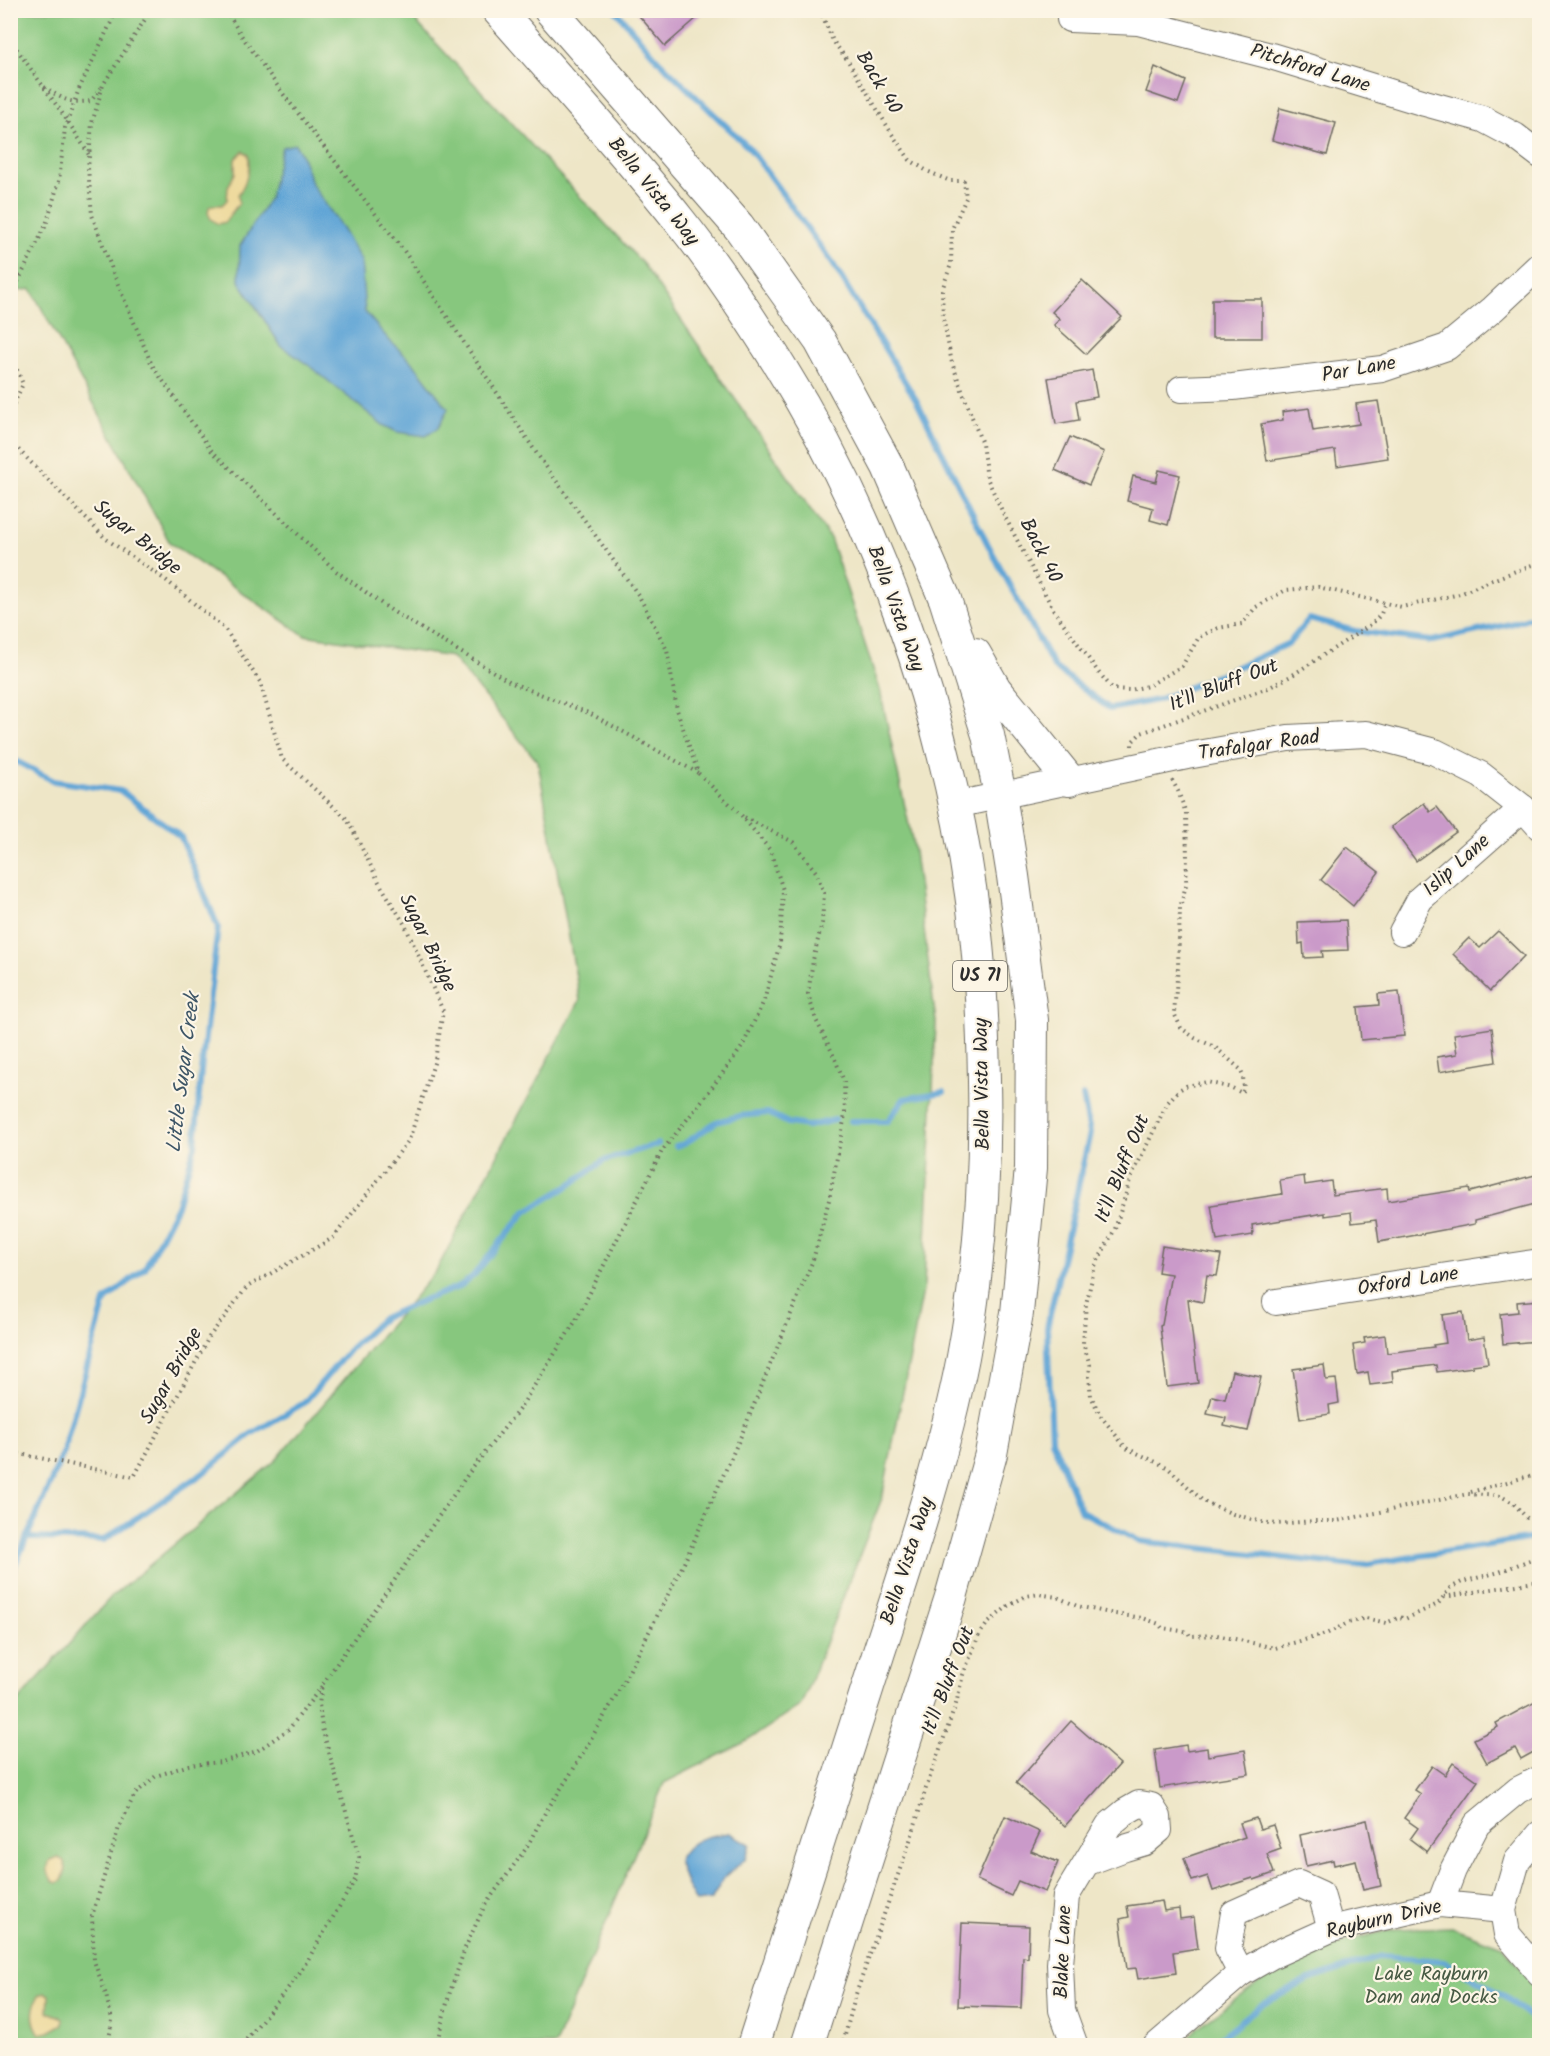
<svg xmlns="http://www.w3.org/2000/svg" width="1550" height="2056" font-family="Kalam,sans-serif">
<rect width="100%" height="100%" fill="#fcf5e5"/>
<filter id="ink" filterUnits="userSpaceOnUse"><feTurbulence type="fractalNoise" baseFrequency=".0167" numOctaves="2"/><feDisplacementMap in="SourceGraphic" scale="12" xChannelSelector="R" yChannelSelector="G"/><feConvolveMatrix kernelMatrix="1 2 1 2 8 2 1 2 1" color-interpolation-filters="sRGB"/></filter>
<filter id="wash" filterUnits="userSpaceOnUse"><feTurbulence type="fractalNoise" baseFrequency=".008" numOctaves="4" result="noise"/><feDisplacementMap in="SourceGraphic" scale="24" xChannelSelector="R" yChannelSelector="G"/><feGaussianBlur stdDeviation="1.35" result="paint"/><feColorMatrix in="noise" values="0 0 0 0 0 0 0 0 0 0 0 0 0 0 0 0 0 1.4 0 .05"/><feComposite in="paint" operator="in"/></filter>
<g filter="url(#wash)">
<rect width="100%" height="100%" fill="#eee6c7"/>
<g fill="#87c77e" stroke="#597954" stroke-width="1.5">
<polygon points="11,11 406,11 643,264 830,538 880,690 913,844 936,1022 924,1286 882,1498 801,1705 747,1741 664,1783 555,2045 11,2045 10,1719 19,1700 110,1598 276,1460 436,1271 580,1000 538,762 452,657 304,635 170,543 31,289 11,292"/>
<polygon points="1452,1927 1502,1946 1539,1990 1539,2045 1180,2046 1197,2028 1263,1979 1330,1945 1394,1929"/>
</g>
<g fill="#eeda9e" stroke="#8c8264" stroke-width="1.5">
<path d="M243 151 248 154C251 168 246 183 238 195L239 203 225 222 218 224 211 219 208 213 209 207 213 205H222L227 200 228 187 235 173V159Z"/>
<path d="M57 1857 64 1861 66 1869 62 1881 56 1883C47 1876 46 1869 50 1860Z"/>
<path d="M45 1993 49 1995 48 2012 63 2018V2024L49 2032 40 2034C31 2022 32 2008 39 1995Z"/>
</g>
<g fill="#61a5d6" stroke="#466880" stroke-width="1.5">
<polygon points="295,144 301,154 313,186 338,222 361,260 365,312 390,341 413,363 448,409 438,428 426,436 397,432 383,425 311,367 281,346 239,281 240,246 269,199 282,147"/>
<path d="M729 1833 750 1844 746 1858 724 1878 711 1900 696 1902 686 1884 678 1860C690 1838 706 1836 729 1833Z"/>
</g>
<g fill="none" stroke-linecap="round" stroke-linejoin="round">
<g stroke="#61a5d6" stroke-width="6">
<polyline points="615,10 658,60 750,149 833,264 918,403 985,539 1054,667 1110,709 1157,700 1222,674 1289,643 1309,619 1355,631 1432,641 1510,624 1540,614"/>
<polyline points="10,758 54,781 121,791 181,837 218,927 201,1071 195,1146 177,1206 145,1268 105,1301 63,1453 10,1577"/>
<polyline points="1083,1096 1090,1133 1047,1328 1052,1440 1081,1511 1139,1541 1355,1566 1540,1537"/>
<polyline points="851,1121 888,1121 904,1099 944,1092"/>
<polyline points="676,1146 684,1144 716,1122 740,1116 768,1113 788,1123 808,1126 835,1120"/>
<polyline points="27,1538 104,1540 202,1474 251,1434 304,1403 351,1348 383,1318 426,1299 459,1287 473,1276 525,1212 570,1185 603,1161 658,1144"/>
<polyline points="1210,2046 1261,2005 1306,1981 1381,1956 1444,1961 1502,1995 1540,2024"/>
</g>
</g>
<g id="blocks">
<g fill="#ca9ac9">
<polygon points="634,10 706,10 665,46"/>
<polygon points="1155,67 1186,81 1178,103 1146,92"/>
<polygon points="1280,108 1336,123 1327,155 1272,140"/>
<polygon points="1082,280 1122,317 1086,354 1054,325 1060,319 1052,312"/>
<rect x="1212" y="299" width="50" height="39"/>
<polygon points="1092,370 1097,397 1076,401 1079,420 1056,424 1048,378"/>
<polygon points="1378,401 1388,458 1337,466 1335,450 1267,461 1261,424 1283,420 1282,412 1309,408 1313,431 1359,424 1356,404"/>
<polygon points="1070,437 1104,452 1089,485 1055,470"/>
<polygon points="1159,470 1180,475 1168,525 1150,520 1153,508 1127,501 1133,476 1156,482"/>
<polygon points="1424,803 1430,812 1437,807 1456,832 1416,861 1391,827"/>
<polygon points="1347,847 1379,872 1353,906 1321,880"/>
<polygon points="1346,920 1348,950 1322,951 1323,957 1304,958 1303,943 1299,944 1298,922"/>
<polygon points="1498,931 1524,956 1490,991 1453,954 1469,938 1480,948"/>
<polygon points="1399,992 1404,1036 1361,1040 1358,1007 1379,1005 1378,994"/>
<polygon points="1492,1028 1496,1062 1439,1072 1437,1057 1457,1054 1454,1034"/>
<polygon points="1539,1174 1539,1203 1475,1220 1475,1224 1379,1242 1376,1220 1352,1223 1351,1212 1325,1216 1325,1213 1252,1225 1253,1235 1217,1241 1211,1205 1282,1194 1280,1180 1304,1176 1305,1185 1331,1181 1333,1195 1387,1188 1388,1201 1469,1188 1470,1192"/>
<polygon points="1162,1246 1221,1255 1217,1276 1207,1275 1203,1302 1188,1299 1198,1383 1167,1387 1160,1326 1162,1325 1171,1274 1158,1272"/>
<polygon points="1539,1300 1539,1341 1503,1344 1500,1314 1518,1312 1517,1302"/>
<polygon points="1463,1312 1467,1340 1484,1337 1488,1363 1472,1365 1473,1367 1437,1372 1436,1365 1392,1371 1393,1382 1370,1385 1368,1372 1357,1374 1353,1345 1365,1343 1364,1338 1385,1335 1387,1353 1434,1347 1433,1345 1446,1343 1442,1315"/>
<polygon points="1324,1365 1326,1380 1336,1379 1339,1403 1329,1405 1330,1414 1300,1419 1293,1369"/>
<polygon points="1232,1371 1261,1377 1248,1431 1224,1426 1226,1418 1207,1414 1212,1396 1225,1399"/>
<polygon points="1539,1700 1539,1749 1521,1759 1515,1748 1487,1763 1474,1739 1498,1727 1496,1723"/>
<polygon points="1071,1721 1120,1764 1065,1826 1016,1783"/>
<polygon points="1186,1745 1187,1751 1207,1748 1208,1756 1245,1750 1249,1774 1160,1788 1155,1750"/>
<polygon points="1453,1763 1478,1781 1427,1852 1410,1839 1418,1828 1404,1818 1421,1794 1415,1790 1432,1766 1445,1775"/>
<polygon points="1005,1816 1040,1832 1031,1851 1058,1862 1045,1892 1018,1881 1011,1896 977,1880"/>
<polygon points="1256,1818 1260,1829 1273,1825 1281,1849 1267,1854 1274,1873 1254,1880 1253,1878 1213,1891 1208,1876 1192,1881 1184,1858 1245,1837 1240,1823"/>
<polygon points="1367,1820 1381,1886 1363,1890 1356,1860 1334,1865 1333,1860 1306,1866 1300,1835"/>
<polygon points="1162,1901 1164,1911 1179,1909 1180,1919 1194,1917 1198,1948 1173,1952 1176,1973 1138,1979 1136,1968 1127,1969 1120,1919 1129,1917 1127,1906"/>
<polygon points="962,1923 1029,1926 1028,1958 1023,1957 1021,2008 958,2006"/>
</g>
</g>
</g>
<g filter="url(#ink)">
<use href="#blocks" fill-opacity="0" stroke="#6f6c62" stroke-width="1.5"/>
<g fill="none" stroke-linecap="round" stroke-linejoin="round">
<defs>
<g id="minor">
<polyline points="1070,19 1138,22 1271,56 1425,103 1483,119 1515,136 1540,155"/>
<polyline points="1181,389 1233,387 1382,369 1447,347 1493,309 1540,265"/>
<polyline points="955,805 1187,756 1288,738 1366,734 1435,752 1481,775 1523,808 1540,827"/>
<polyline points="1402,932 1420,899 1523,808"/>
<polyline points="1276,1302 1540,1262"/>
<polyline points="1540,1834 1517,1861 1503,1910 1507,1934 1540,1973"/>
<polyline points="1440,1904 1453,1870 1477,1824 1518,1790 1540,1779"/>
<polyline points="1241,1973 1228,1948 1234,1913 1299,1884 1321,1894 1331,1929"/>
<polyline points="1075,2046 1062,2010 1060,1964 1066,1896 1109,1825 1125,1812 1139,1804 1151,1806 1158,1817 1159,1830 1145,1842 1125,1848 1088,1862"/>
<polyline points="1156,2046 1241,1973 1271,1956 1331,1929 1440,1904 1503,1910"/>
</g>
<g id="major">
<path d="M498 10C559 80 622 148 679 220 716 266 749 316 780 366 877 521 945 712 971 894 980 956 983 1018 984 1081 986 1173 980 1266 963 1357 943 1459 910 1557 878 1655 837 1785 795 1915 753 2046"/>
<polyline points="550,10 739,227 820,341 888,467 945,599 988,735 1000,795 1013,876 1032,1020 1031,1168 1017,1313 991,1454 951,1597 807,2046"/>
<polyline points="975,654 995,689 1069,780"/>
</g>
</defs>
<use href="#minor" stroke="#6f6c62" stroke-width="28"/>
<use href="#major" stroke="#6f6c62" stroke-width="34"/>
<g stroke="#6f6c62" stroke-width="4" stroke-dasharray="1.5 4.5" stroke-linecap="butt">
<polyline points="151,10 103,85 92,123 88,168 92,215 114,275 152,365 211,450 336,571 392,611 512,683 591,714 698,773"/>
<polyline points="226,10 241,35 284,95 404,251 537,454 639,596 667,650 677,710 698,773 741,815 770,850 783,890 780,943 764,1001 742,1047 701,1102 662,1151 575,1322 520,1408 468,1474 322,1685 319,1704 322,1728 359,1857 355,1880 300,1973 241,2046"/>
<polyline points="820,10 833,41 848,61 892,134 910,160 927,171 950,181 964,181 966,198 952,229 951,264 942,290 943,317 952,363 982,444 987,478 1003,513 1053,609 1099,673 1113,689 1130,690 1148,686 1182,666 1199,637 1218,628 1242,624 1256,607 1286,590 1318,587 1402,607 1460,594 1492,580 1540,562"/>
<path d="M10 39C36 78 65 114 89 155"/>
<path d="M44 87C63 99 68 104 91 101L101 88"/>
<polyline points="10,298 46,225 59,181 65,128 79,89 117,10"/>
<polyline points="10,353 23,384 10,412"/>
<polyline points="10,441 105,538 167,581 225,629 260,682 282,759 347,819 380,884 405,925 443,1011 435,1060 409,1140 333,1238 247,1287 209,1337 134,1477 10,1452"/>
<polyline points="1132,746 1132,742 1141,733 1268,688 1291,676 1372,624 1381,614 1385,603"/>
<polyline points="1172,780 1178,791 1186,813 1187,859 1186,885 1180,908 1178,967 1174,1013 1181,1028 1195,1038 1215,1047 1240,1069 1243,1076 1244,1089 1242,1093 1232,1088 1207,1082 1186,1086 1179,1090 1168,1102 1159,1120 1130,1180 1115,1229 1095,1266 1086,1304 1083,1343 1090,1365 1089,1377 1091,1396 1100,1415 1126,1448 1167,1467 1203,1501 1233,1514 1262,1522 1276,1524 1314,1521 1337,1521 1468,1494 1501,1496 1513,1503 1527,1518 1540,1517"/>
<polyline points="1471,1492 1540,1473"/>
<polyline points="1444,1597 1540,1581"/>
<polyline points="108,2046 112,2020 106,1995 94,1961 92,1916 119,1827 135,1794 156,1776 189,1765 222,1762 257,1751 289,1729 322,1686"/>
<polyline points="436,2046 449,1995 465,1948 485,1905 525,1850 545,1813 573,1770 621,1687 684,1563 744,1429 813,1260 829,1200 845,1115 844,1081 832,1052 816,1020 808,994 813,960 822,923 824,893 816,872 793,842 744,817"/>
<polyline points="842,2046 856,1994 913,1832 926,1788 956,1704 963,1675 979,1635 987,1624 1008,1606 1026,1596 1039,1594 1057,1597 1077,1606 1115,1614 1143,1618 1159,1624 1162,1628 1188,1632 1190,1636 1217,1635 1275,1648 1326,1634 1348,1623 1366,1618 1386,1623 1400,1617 1405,1619 1438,1604 1450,1588 1462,1582 1499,1572 1540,1556"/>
</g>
<use href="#minor" stroke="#fff" stroke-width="26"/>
<use href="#major" stroke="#fff" stroke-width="32"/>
</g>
</g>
<g text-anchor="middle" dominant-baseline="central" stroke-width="4.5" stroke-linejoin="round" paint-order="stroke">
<rect fill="#fcf5e5" stroke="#6a6863" stroke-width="1.5" x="953" y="961" width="54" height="30" rx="4.5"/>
<g font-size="18" font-weight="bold" fill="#2b2b2b">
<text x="980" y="976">US 71</text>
</g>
<g font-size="20" fill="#2b2b2b" stroke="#fcf5e5">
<text transform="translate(1310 69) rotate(17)">Pitchford Lane</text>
<text transform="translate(878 83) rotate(59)">Back 40</text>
<text transform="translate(653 192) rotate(51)">Bella Vista Way</text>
<text transform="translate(1359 370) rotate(-10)">Par Lane</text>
<text transform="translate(137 538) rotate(39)">Sugar Bridge</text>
<text transform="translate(1040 551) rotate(63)">Back 40</text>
<text transform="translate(895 609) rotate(70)">Bella Vista Way</text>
<text transform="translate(1224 686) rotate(-21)">It'll Bluff Out</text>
<text transform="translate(1259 746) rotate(-8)">Trafalgar Road</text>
<text transform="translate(1457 866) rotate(-42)">Islip Lane</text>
<text transform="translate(427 943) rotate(64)">Sugar Bridge</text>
<text transform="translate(983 1084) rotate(-91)">Bella Vista Way</text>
<text transform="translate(1123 1169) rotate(-68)">It'll Bluff Out</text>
<text transform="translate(1408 1282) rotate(-9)">Oxford Lane</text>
<text transform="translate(172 1376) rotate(-61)">Sugar Bridge</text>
<text transform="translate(908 1561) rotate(-72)">Bella Vista Way</text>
<text transform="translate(949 1681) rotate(-69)">It'll Bluff Out</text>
<text transform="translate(1384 1920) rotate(-13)">Rayburn Drive</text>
<text transform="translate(1064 1952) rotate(-88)">Blake Lane</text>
</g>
<g font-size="20" fill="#475a44" stroke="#fcf5e5">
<text x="1431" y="1975">Lake Rayburn<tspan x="1431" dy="23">Dam and Docks</tspan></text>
</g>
<g font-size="21" font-style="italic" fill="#3e5667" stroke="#fcf5e5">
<text transform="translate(184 1073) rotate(-83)">Little Sugar Creek</text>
</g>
</g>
<rect width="1550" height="2056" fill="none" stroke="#fcf5e5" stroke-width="36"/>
</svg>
